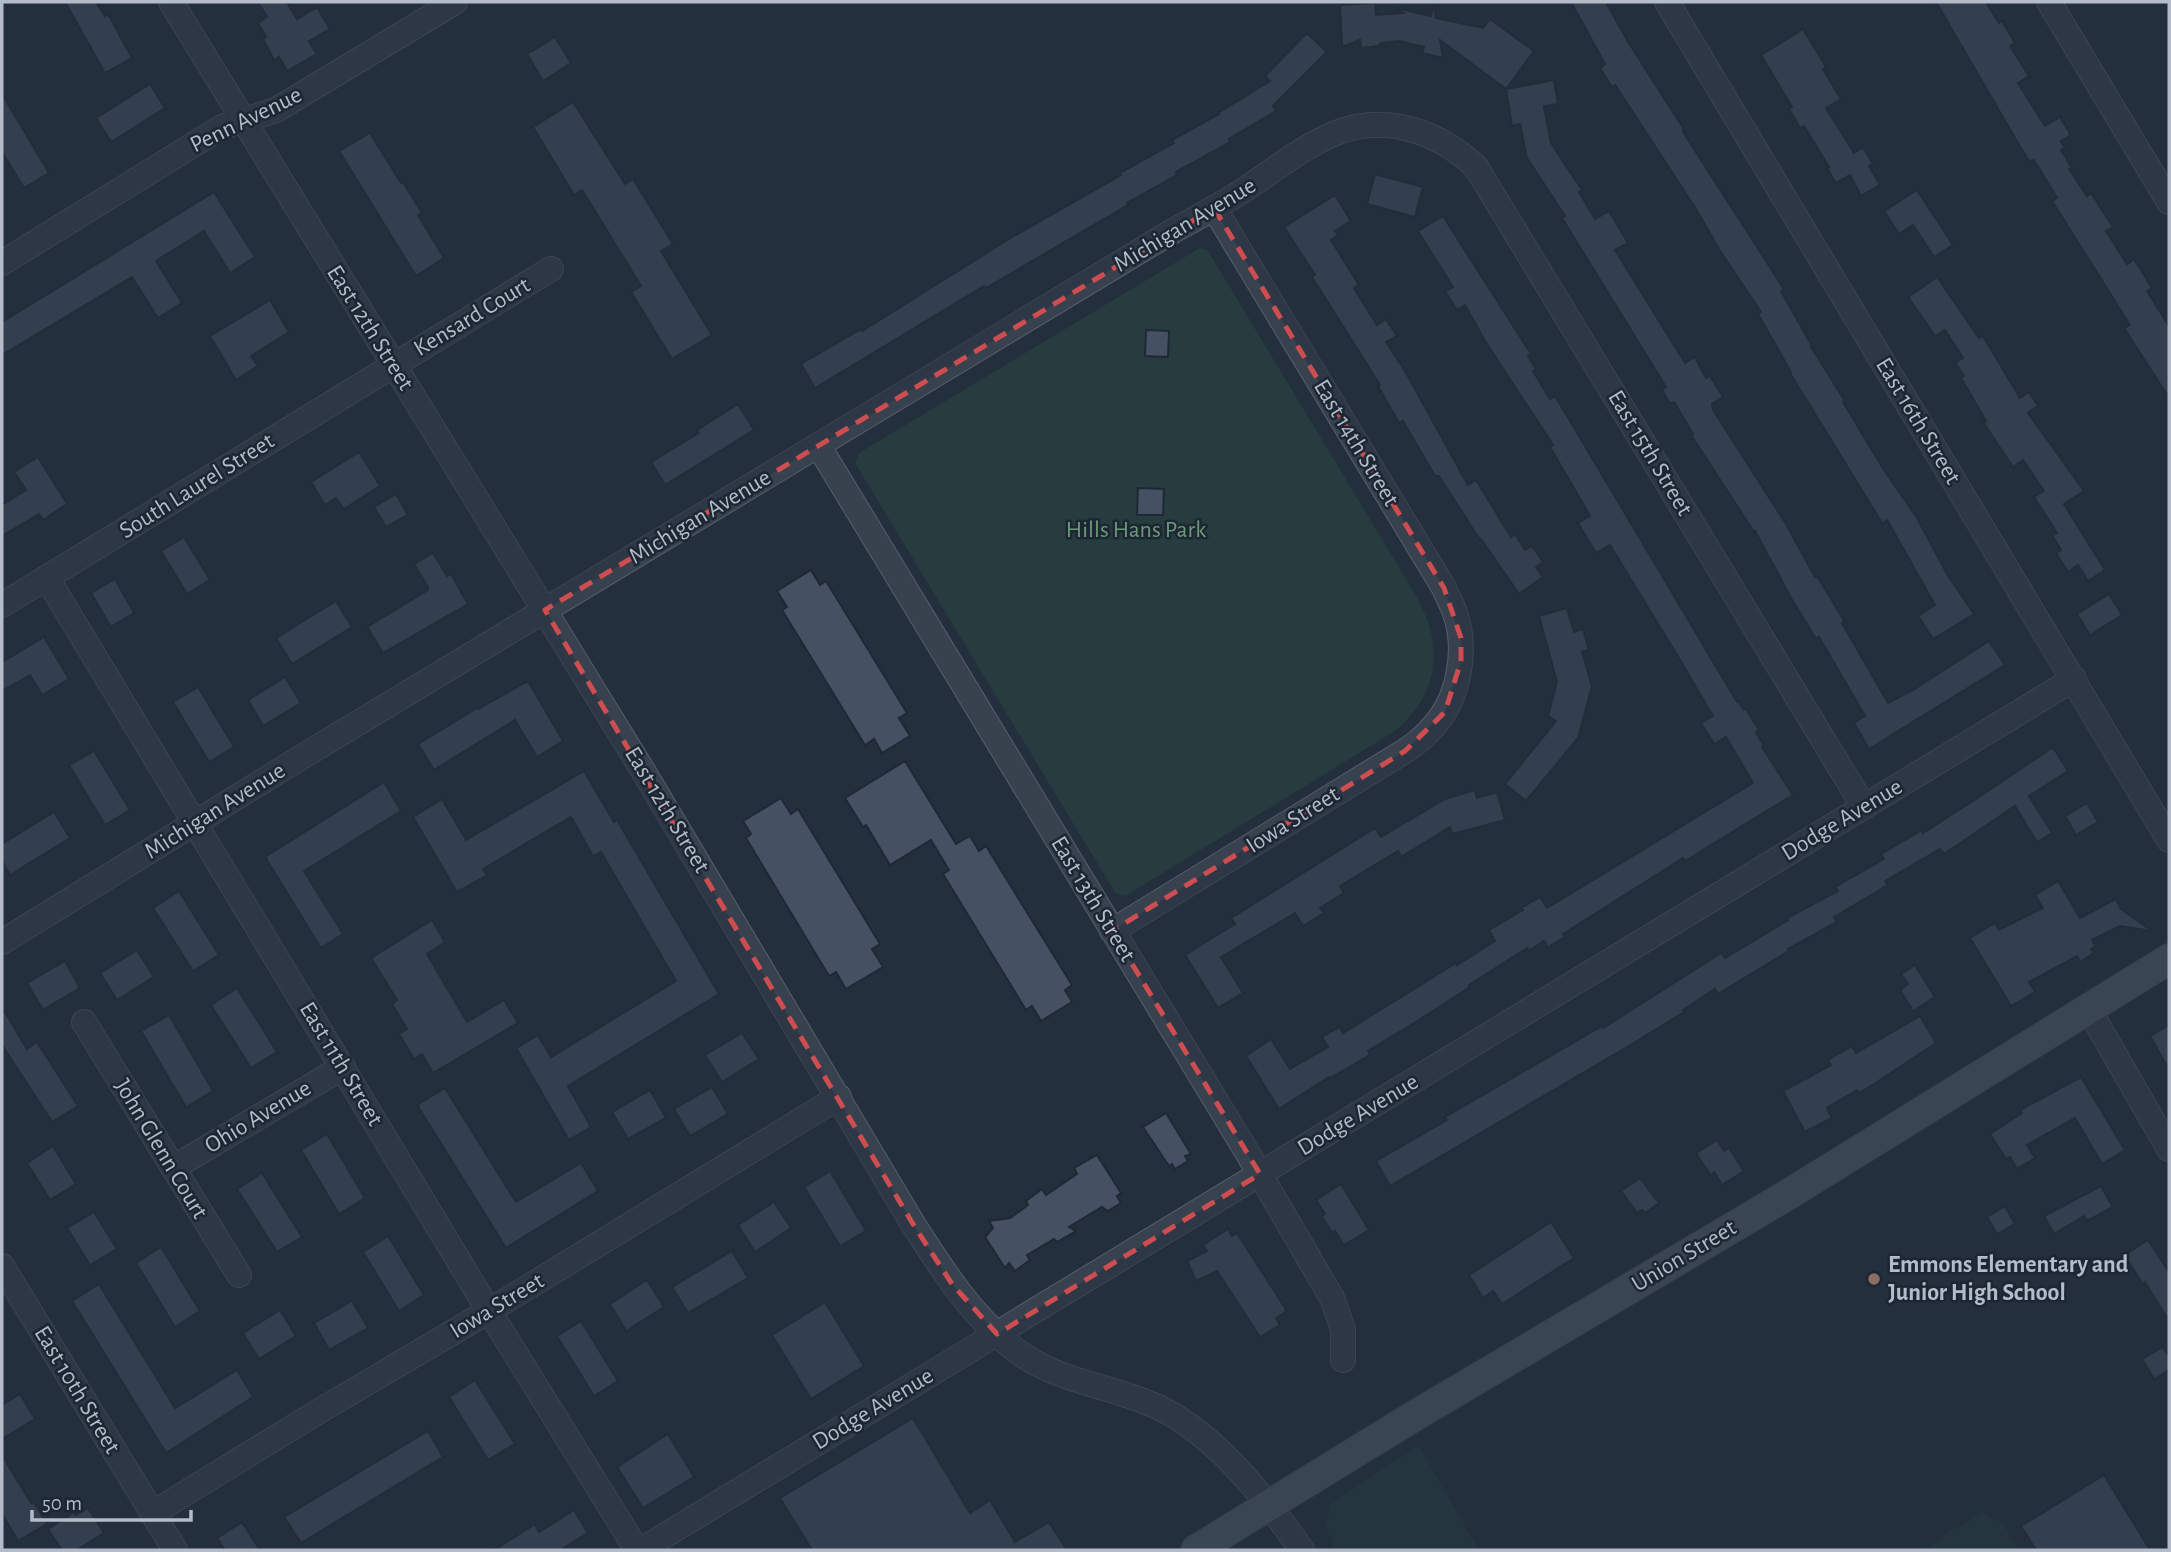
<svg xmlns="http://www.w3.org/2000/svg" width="2171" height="1552" font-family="'Alegreya Sans',sans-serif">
<rect width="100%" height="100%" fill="#242f3e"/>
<g fill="#263c3f">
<path d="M1200 248 1208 251 1418 599C1444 649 1439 693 1395 731L1125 896 1116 894 855 463 859 453Z"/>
<polygon points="1419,1446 1477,1547 1471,1550 1335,1550 1326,1528 1330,1505 1380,1470"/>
<polygon points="1983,1513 2003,1524 2019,1550 1926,1550 1950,1531"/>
</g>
<g fill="#455162" stroke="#1f2835" stroke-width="2">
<polygon points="65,2 96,2 105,16 108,14 132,58 105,73"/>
<polygon points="258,2 287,2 297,19 317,7 330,29 309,41 317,54 287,71 279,57 274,60 263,39 266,37 258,23 267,17"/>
<polygon points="1571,2 1606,2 1627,40 1685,131 1683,132 1784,289 1781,291 1812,346 1811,347 1845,401 1843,402 1882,467 1917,518 1947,574 1974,614 1933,639 1918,616 1935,605 1887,520 1882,523 1790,373 1791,372 1758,314 1761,312 1722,254 1696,209 1615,85 1612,87 1600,68 1605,64"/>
<polygon points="1936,2 1986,2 1999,23 2002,21 2015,43 2010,46 2029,76 2018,83 2045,126 2060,117 2071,135 2061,141 2065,148 2061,150 2072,168 2069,169 2087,196 2091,193 2113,227 2106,231 2127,264 2134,259 2152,288 2147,291 2169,326 2169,398 2124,328 2130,325 2052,201 2057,198 2034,160 2029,161 2018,143"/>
<polygon points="1375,3 1376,15 1403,13 1396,8 1431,16 1434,4 1436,18 1483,28 1490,19 1534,51 1506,89 1440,40 1443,58 1422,53 1424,47 1399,41 1381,43 1379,46 1361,48 1360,40 1342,47 1340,5"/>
<polygon points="1803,29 1826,67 1823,69 1841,99 1826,108 1854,153 1863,147 1873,164 1869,166 1880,185 1861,196 1850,175 1836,183 1827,168 1829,167 1804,126 1800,128 1789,109 1792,107 1761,55"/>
<polygon points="1307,33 1327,52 1273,106 1276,111 1229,139 1230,142 1176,172 1177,175 1127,203 1128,205 986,288 984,286 815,388 801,364 861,329 862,331 1012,237 1121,175 1120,173 1174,143 1172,140 1219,114 1218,113 1270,81 1265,76"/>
<polygon points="555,37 571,63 543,81 527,54"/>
<polygon points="1554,80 1558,104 1544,106 1551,143 1582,190 1579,192 1595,219 1609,211 1628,243 1615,250 1685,363 1695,357 1706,378 1710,376 1723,397 1712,404 1713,410 1786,524 1815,577 1817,576 1845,622 1842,623 1888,703 1913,690 1989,641 2005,665 1869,749 1854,723 1865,716 1819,637 1816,639 1790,596 1755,531 1754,532 1691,435 1693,434 1674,402 1670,404 1662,390 1666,387 1562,218 1565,216 1527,158 1520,124 1512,126 1506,89"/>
<polygon points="150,84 165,108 111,142 96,118"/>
<polygon points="2,94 49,173 24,188 2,152"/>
<polygon points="573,102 625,184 633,179 673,244 661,251 712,335 672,359 631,292 641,286 582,190 574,195 533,127"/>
<polygon points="370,133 401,183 403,182 422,213 418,215 444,258 416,276 339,151"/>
<polygon points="1375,174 1423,187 1415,217 1367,204"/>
<polygon points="1917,190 1953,245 1934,257 1913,225 1899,234 1884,211"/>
<polygon points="214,192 255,257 230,273 204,231 156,261 182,303 158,318 132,277 2,355 2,322"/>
<polygon points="1335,195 1351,221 1335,231 1338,235 1331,240 1359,285 1354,288 1377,325 1386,319 1397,336 1386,342 1405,371 1468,485 1476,480 1511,537 1515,534 1525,550 1532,546 1543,562 1536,567 1543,577 1519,594 1481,539 1480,540 1439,476 1435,476 1403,421 1399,423 1378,386 1380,385 1312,277 1315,275 1284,227"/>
<polygon points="1443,216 1531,354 1528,356 1536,369 1533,371 1550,399 1554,396 1557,399 1737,702 1738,701 1744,710 1746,709 1759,730 1756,732 1764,746 1762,747 1793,795 1685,861 1683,858 1563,934 1565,937 1548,947 1544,941 1529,951 1527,948 1469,985 1470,987 1419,1020 1368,1051 1370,1055 1330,1078 1329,1077 1279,1109 1246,1056 1271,1039 1290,1069 1328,1047 1322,1037 1340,1027 1343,1033 1456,963 1457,965 1495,941 1489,930 1523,910 1521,908 1540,897 1547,908 1753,783 1726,737 1714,744 1701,723 1713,716 1674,650 1610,545 1596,553 1578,523 1590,516 1550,447 1553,445 1485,341 1465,305 1457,310 1445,291 1453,287 1418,231"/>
<polygon points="1937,277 1979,338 1983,336 2020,398 2029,392 2038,406 2028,413 2084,491 2064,504 2105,570 2088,581 2078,565 2068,572 2056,553 2061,550 2052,535 2057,533 2034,497 2044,491 2023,460 2013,467 1983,422 1986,421 1961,378 1964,376 1955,363 1963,358 1945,330 1935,336 1908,297"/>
<polygon points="270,300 289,332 251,356 258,366 236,380 210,336"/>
<polygon points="1146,330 1169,331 1168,357 1145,356"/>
<polygon points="738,404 754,430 665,485 651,462 699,433 697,430"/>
<polygon points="359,452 380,486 344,509 336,498 325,505 311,482"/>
<polygon points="38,457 67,504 43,520 39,514 2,536 2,505 26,490 14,472"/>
<polygon points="1138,488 1164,489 1163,515 1137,515"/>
<polygon points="396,494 408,515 386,527 374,507"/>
<polygon points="184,537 210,580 187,594 161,551"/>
<polygon points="433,553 447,576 451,574 468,604 383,653 367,627 428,590 428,587 414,564"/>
<polygon points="811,570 820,585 826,581 907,713 899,718 910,736 882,753 874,739 865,745 782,610 787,607 777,591"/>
<polygon points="115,579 134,613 111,627 91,593"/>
<polygon points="2109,594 2122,615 2090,635 2077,614"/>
<polygon points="336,601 352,627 292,664 276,638"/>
<polygon points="1567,608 1574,632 1583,629 1589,650 1582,652 1592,686 1578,738 1526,801 1505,784 1556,721 1548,716 1557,682 1539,616"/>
<polygon points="44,637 69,679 42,695 30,675 2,691 2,662"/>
<polygon points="285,677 301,703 263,726 248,700"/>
<polygon points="528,681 563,741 537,757 515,720 434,770 418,744 477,708 478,709"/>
<polygon points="198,687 234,747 209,762 173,702"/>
<polygon points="2053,747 2068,771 2029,796 2052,833 2037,842 2015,806 1944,854 1940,849 1885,881 1888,885 1834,917 1837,922 1788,949 1789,951 1718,994 1715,989 1683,1010 1684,1012 1629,1046 1390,1186 1376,1161 1447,1120 1445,1117 1602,1026 1603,1028 1721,953 1725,958 1788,920 1787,918 1838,891 1835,887 1884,859 1881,854 1922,830 1923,833 1979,797"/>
<polygon points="94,751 130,810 105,825 69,765"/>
<polygon points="905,761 956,844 970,836 979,851 986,846 1072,985 1065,990 1072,1002 1041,1021 1032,1006 1026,1010 943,874 949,870 931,840 890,865 866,825 863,827 845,798"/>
<polygon points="584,771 614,822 617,820 719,994 568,1086 591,1127 569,1140 516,1048 538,1035 551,1057 676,981 601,852 593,856 571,817 483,869 487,875 457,892 413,817 442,799 466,840"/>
<polygon points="384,782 401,811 304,871 343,934 321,948 265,857"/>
<polygon points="1475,790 1477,798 1497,792 1505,820 1452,834 1450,827 1401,857 1398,851 1340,886 1344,893 1320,908 1324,913 1303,926 1295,913 1221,957 1243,993 1218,1008 1185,955 1235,924 1231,918 1375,828 1381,837 1445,799"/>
<polygon points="781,798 791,814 798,809 880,944 872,949 883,967 846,989 836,972 829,976 746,838 751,834 743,821"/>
<polygon points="2087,803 2098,822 2076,835 2065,816"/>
<polygon points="54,812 70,838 10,875 2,861 2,844"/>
<polygon points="2058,881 2080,918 2116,899 2121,909 2152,931 2120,926 2092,940 2096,946 2091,949 2094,953 2080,962 2077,956 2029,982 2035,992 2011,1006 1970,938 1995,923 1999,930 2043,908 2035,895"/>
<polygon points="179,891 219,955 193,971 153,908"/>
<polygon points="432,920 445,942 427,954 467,1022 504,1000 518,1023 433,1073 422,1054 414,1059 399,1034 407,1029 392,1004 397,1000 371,958"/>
<polygon points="137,950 154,977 117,1000 100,973"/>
<polygon points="65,961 80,988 43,1010 27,983"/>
<polygon points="1915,965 1935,997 1913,1011 1900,990 1908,984 1901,974"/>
<polygon points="237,988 277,1052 251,1068 211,1005"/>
<polygon points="2,1007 27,1049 37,1042 78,1106 52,1122 2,1045"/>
<polygon points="169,1015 213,1091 186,1107 141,1031"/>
<polygon points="1920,1016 1936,1043 1874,1084 1859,1093 1857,1090 1827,1108 1832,1118 1805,1132 1783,1091 1831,1065 1828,1060 1852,1046 1856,1053"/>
<polygon points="2169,1025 2169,1070 2150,1036"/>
<polygon points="742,1033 759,1059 722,1082 705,1055"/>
<polygon points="2081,1077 2125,1150 2102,1164 2075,1118 2027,1145 2035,1158 2017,1169 2010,1157 2006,1159 1990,1134 2022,1113 2020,1110"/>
<polygon points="712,1087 728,1114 690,1136 674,1109"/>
<polygon points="445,1088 516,1202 581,1163 598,1191 506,1248 417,1105"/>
<polygon points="650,1090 666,1118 628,1139 612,1112"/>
<polygon points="1166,1113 1191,1154 1185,1156 1188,1161 1175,1169 1172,1164 1169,1166 1143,1127"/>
<polygon points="327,1134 365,1198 339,1214 301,1150"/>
<polygon points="1717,1140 1724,1151 1729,1148 1744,1171 1722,1185 1714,1172 1711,1176 1696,1153"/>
<polygon points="53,1146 76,1184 50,1200 27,1163"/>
<polygon points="1097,1155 1121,1193 1117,1196 1121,1203 1108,1211 1102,1207 1069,1227 1076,1231 1057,1242 1054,1239 1027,1255 1030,1260 1015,1271 1009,1263 1005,1268 985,1237 993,1228 989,1221 1010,1218 1028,1205 1026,1201 1042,1189 1046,1195 1077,1174 1074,1168"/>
<polygon points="830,1171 866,1231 840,1246 804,1187"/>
<polygon points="262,1173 302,1237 277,1252 237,1189"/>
<polygon points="1640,1178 1659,1203 1645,1213 1642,1210 1637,1213 1621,1191"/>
<polygon points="1341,1184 1369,1230 1344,1245 1335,1231 1332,1233 1322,1216 1325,1214 1316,1200"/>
<polygon points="2101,1186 2113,1207 2087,1221 2084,1216 2054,1234 2044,1216"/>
<polygon points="774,1202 791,1228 755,1252 738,1225"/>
<polygon points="2005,1206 2015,1224 1997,1234 1987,1217"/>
<polygon points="94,1212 117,1249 90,1265 67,1228"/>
<polygon points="1551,1222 1574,1258 1502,1304 1493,1291 1483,1298 1469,1275"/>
<polygon points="1228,1229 1232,1236 1237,1233 1287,1311 1276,1318 1280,1325 1260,1337 1217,1271 1196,1281 1187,1261 1207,1251 1203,1245"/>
<polygon points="388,1236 424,1295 399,1311 363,1252"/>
<polygon points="2148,1240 2169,1272 2169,1321 2145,1282 2143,1284 2124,1255"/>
<polygon points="161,1247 200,1311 175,1327 136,1263"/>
<polygon points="732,1251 748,1278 688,1313 672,1287"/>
<polygon points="647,1280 664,1307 626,1331 610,1304"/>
<polygon points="99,1284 175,1408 237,1370 253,1397 166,1453 72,1301"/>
<polygon points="352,1301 368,1328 329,1350 314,1323"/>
<polygon points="825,1302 864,1366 811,1399 772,1335"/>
<polygon points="280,1310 296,1336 259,1359 243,1333"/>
<polygon points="581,1321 618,1381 594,1396 557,1336"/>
<polygon points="2163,1347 2169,1357 2169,1370 2154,1379 2142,1359"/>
<polygon points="475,1380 515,1444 488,1460 449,1397"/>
<polygon points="20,1394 35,1419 2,1439 2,1405"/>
<polygon points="913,1418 970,1513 990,1500 1015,1542 1049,1522 1067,1550 812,1550 780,1498"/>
<polygon points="428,1431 443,1457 301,1543 284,1517"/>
<polygon points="668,1434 694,1477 643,1508 617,1467"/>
<polygon points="2,1455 31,1503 34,1502 47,1524 18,1541 2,1514"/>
<polygon points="2104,1475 2150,1550 2036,1550 2021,1526"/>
<polygon points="88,1508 104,1533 77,1550 62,1550 48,1529 74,1512 75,1515"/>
<polygon points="574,1510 588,1533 560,1550 494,1550 535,1524 539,1532"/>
<polygon points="242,1522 260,1550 225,1550 217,1538"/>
</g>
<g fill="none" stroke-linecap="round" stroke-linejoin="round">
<defs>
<g id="minor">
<path d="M171 2 642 769 913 1224C942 1269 970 1314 1013 1348 1059 1384 1110 1384 1160 1408 1217 1436 1266 1499 1302 1550"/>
<polyline points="1667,2 2169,840"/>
<polyline points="2049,2 2169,202"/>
<polyline points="2,263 222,127 276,110 455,2"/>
<polyline points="818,445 1247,1152 1332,1298 1343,1329 1343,1360"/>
<polyline points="47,578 489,1311 637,1550"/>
<polyline points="2,605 551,269"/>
<path d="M1112 931 1405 751C1414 745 1423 738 1430 730 1459 701 1468 651 1455 613 1452 604 1447 596 1444 588L1214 208"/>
<path d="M2 942 305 755 1173 231C1198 217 1223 204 1247 188 1277 168 1309 142 1344 130 1392 115 1441 134 1476 167L1864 807"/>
<polyline points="2088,1008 2169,1149"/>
<polyline points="84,1022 239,1275"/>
<polyline points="173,1168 343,1067"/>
<polyline points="2,1266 175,1550"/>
<polyline points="153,1513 321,1410 489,1311 839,1097"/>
<polyline points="641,1550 2074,679"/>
</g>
<polyline id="major" points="1196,1550 1411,1418 1789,1194 2169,959"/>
</defs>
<use href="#minor" stroke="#565f6c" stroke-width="26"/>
<use href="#major" stroke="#414a57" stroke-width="32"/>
<use href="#minor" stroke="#38414e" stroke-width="24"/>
<use href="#major" stroke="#56606e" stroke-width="30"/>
</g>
<path d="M0 0H2171V1552H0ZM1214 208 1444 588 1461 638V661L1445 712 1405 751 1112 931 1260 1174 997 1334 952 1284 913 1224 545 610Z" fill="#242f3e" fill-opacity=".55" fill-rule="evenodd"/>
<path fill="none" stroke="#ce4d50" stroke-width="5" stroke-dasharray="14 9" stroke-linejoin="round" d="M1214 208 1444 588 1461 638V661L1445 712 1405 751 1112 931 1260 1174 997 1334 952 1284 913 1224 545 610Z"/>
<circle fill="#8d6e63" stroke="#1d2633" stroke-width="2.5" cx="1874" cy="1279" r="7"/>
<g text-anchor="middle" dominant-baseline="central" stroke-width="5" stroke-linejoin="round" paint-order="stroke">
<g font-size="24" fill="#b4bcc9" stroke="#1d2633">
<text transform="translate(246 120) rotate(-26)">Penn Avenue</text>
<text transform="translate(1185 225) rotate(-31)">Michigan Avenue</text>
<text transform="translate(472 317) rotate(-31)">Kensard Court</text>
<text transform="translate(370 328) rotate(58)">East 12th Street</text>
<text transform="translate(1918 421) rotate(59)">East 16th Street</text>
<text transform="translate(1356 443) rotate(59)">East 14th Street</text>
<text transform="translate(1650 453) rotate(59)">East 15th Street</text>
<text transform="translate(197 486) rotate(-32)">South Laurel Street</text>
<text transform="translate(700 517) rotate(-31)">Michigan Avenue</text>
<text transform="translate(667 810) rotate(59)">East 12th Street</text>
<text transform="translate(215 811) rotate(-32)">Michigan Avenue</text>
<text transform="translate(1293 820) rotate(-32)">Iowa Street</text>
<text transform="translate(1842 820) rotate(-31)">Dodge Avenue</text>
<text transform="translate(1093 899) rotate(59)">East 13th Street</text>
<text transform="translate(341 1064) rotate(59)">East 11th Street</text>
<text transform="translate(1358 1115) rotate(-31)">Dodge Avenue</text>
<text transform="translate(258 1117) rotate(-31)">Ohio Avenue</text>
<text transform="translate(161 1149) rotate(59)">John Glenn Court</text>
<text transform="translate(1684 1256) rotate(-31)">Union Street</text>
<text transform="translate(497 1306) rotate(-31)">Iowa Street</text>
<text transform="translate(77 1390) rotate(59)">East 10th Street</text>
<text transform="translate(873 1409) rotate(-31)">Dodge Avenue</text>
</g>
<g font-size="24" fill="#6b9a76" stroke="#1d2633">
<text x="1136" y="530">Hills Hans Park</text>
</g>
<g font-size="24" font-weight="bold" fill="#b4bcc9" stroke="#1d2633" text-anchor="start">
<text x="1888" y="1265">Emmons Elementary and<tspan x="1888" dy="28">Junior High School</tspan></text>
</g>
</g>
<rect width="2171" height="1552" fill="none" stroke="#b4bcc9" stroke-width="7"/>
<path d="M32 1510v10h159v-10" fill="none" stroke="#b4bcc9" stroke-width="3.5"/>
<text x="42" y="1510" font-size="21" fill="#b4bcc9" stroke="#1d2633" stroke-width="5" paint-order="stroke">50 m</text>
</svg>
